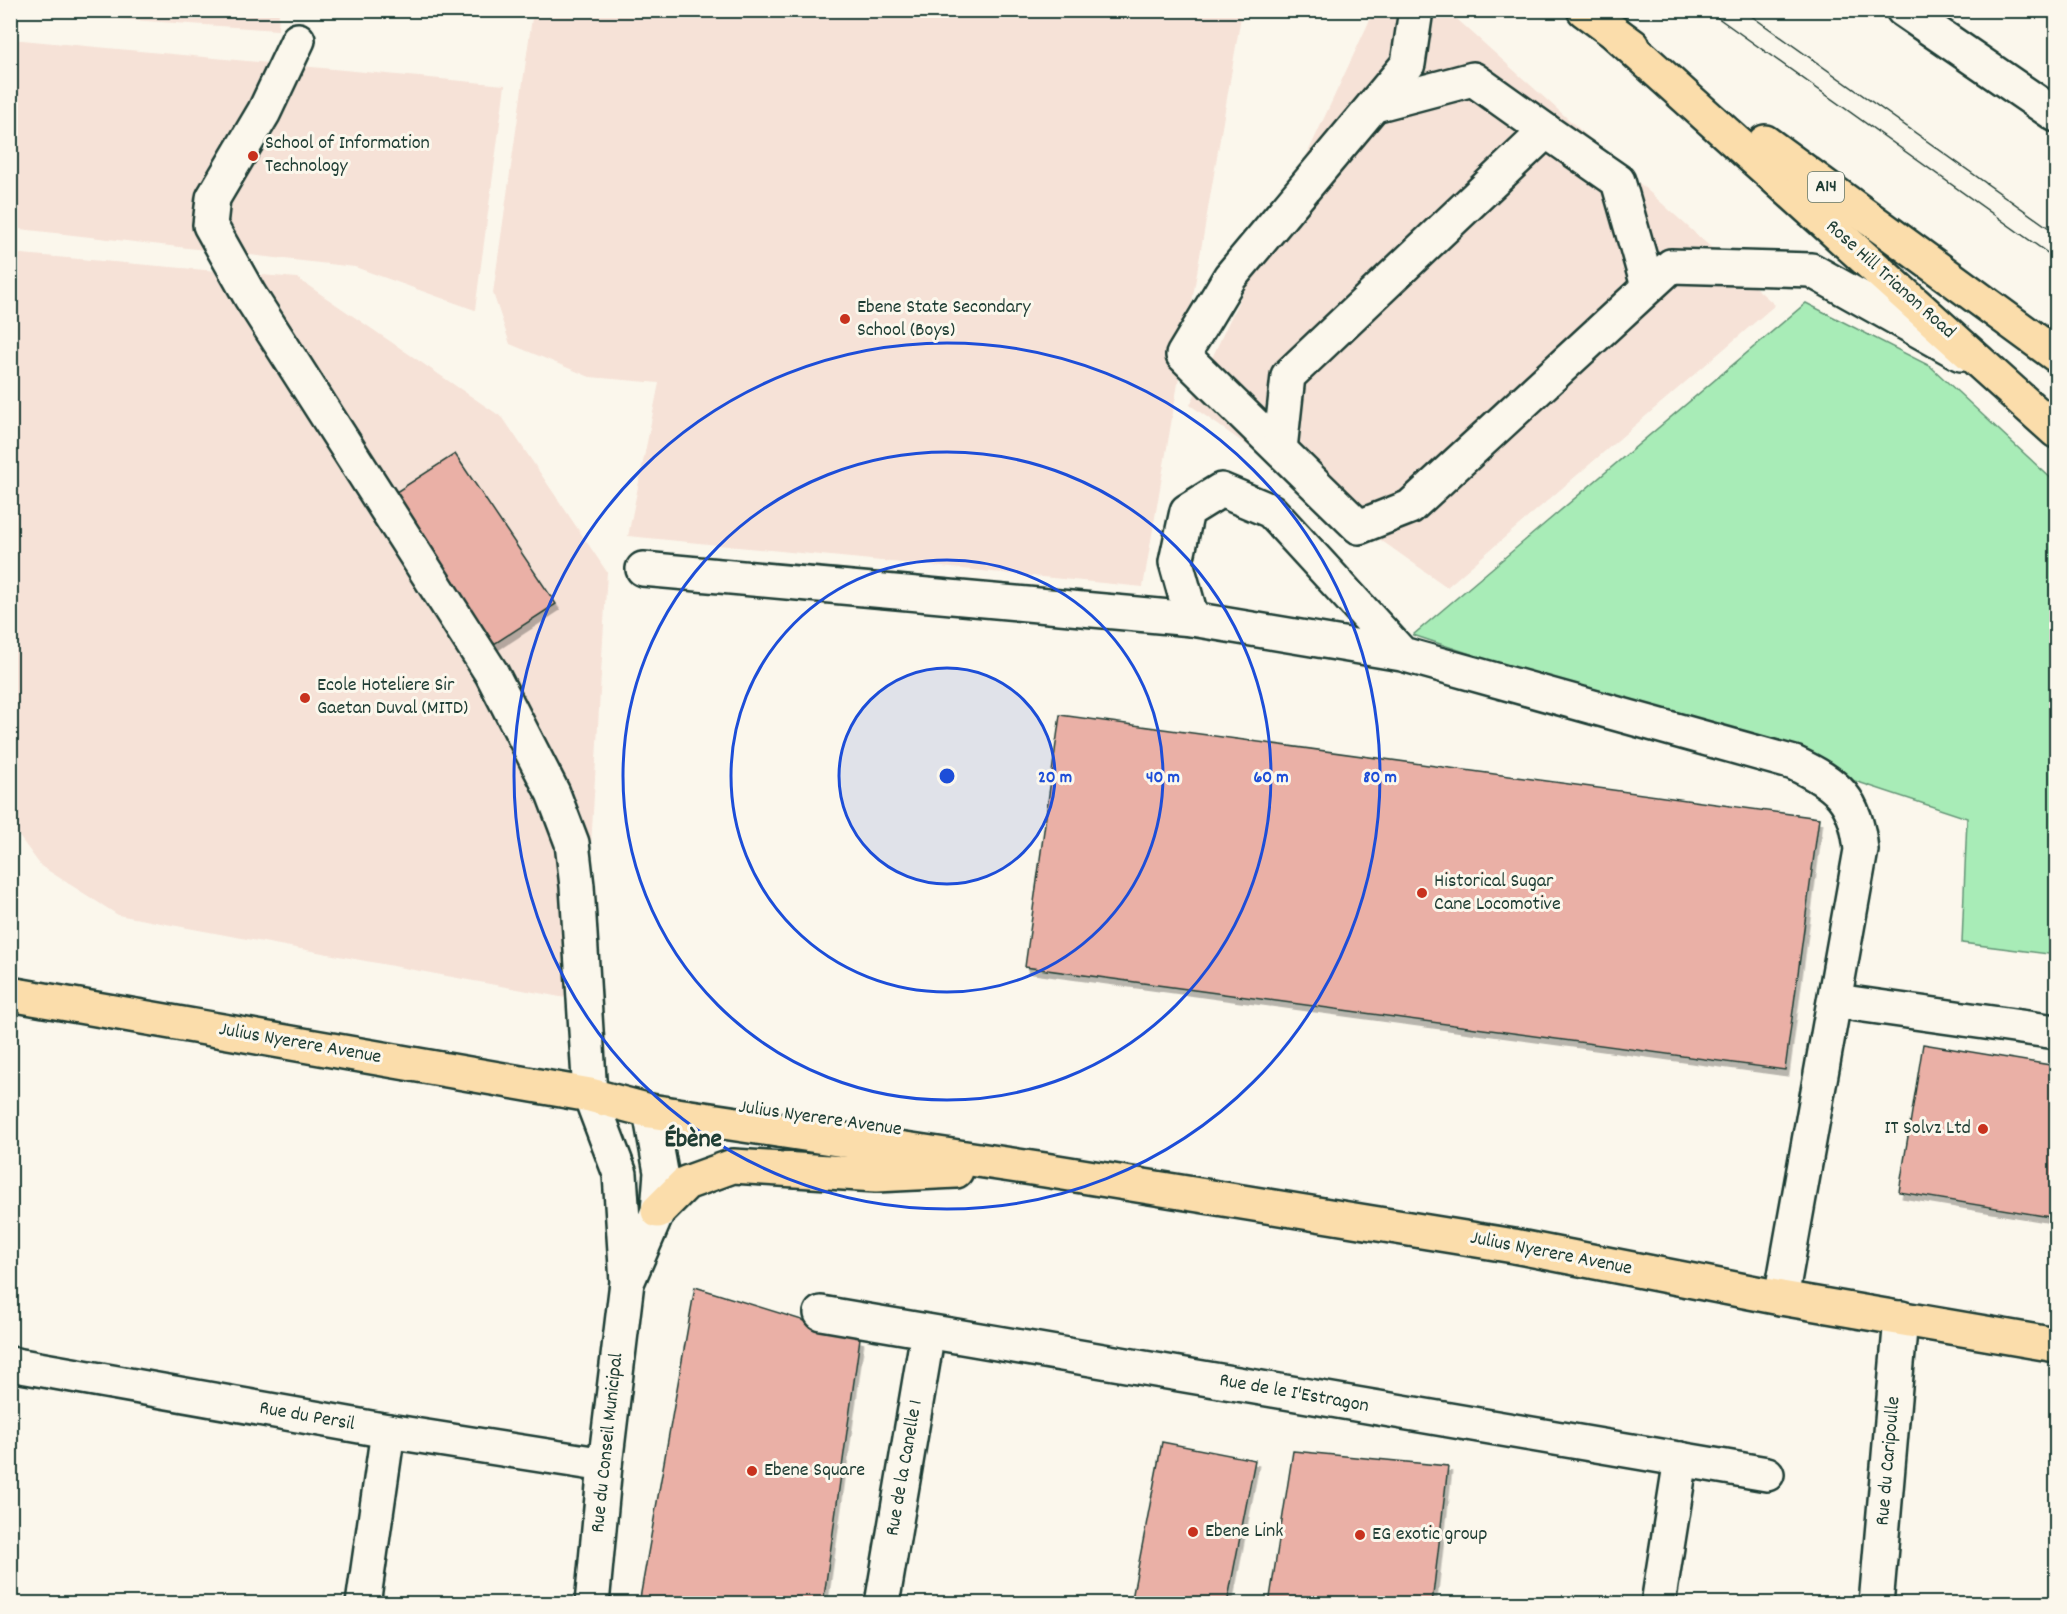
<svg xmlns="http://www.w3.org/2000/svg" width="2067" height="1614" font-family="Dekko,sans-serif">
<defs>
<filter id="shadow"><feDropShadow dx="3.5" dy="6" stdDeviation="0" flood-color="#0004"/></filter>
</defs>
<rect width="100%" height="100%" fill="#fbf7ec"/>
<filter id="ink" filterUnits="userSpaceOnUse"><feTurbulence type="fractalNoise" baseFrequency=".0167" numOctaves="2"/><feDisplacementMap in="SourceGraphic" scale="12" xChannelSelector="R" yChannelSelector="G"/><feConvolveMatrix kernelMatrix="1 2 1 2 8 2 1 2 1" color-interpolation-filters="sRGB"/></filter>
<g filter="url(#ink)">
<g fill="#f6e2d7">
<polygon points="59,10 279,10 279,11 278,30 59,15"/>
<polygon points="533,11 1242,11 1143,587 628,536 659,383 590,377 510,344 493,293"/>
<polygon points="1374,11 1448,11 1775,305 1447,587 1190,405"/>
<polygon points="11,39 505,85 475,310 355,267 11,228"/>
<polygon points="10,253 297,278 503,418 607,572 582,1001 118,915 41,866 10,824"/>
</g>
<polygon fill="#a8ecb7" stroke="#649476" stroke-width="1.5" points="1806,303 1930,366 2056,483 2056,955 1962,943 1967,818 1413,635"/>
<g fill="#eab0a6" stroke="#1f3d34" stroke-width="1.5" filter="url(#shadow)">
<polygon points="455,454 556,604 491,646 390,496"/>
<polygon points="1060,715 1819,818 1785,1070 1025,967"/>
<polygon points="1923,1044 2056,1066 2056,1218 1899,1192"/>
<polygon points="695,1287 860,1338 823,1604 639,1604"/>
<polygon points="1162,1442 1255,1460 1227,1604 1131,1604"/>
<polygon points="1293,1451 1448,1466 1432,1604 1269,1604"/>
</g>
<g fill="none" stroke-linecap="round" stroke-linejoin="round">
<defs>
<g id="minor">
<polyline points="1416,10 1408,64 1230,277 1183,355 1359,527 1410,507 1671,266 1811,270 1961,354"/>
<polyline points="1903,10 2056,115"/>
<polyline points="298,40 264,112 213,198 210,225 250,296 492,674 553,793 572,843 577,886 590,1095 620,1174 627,1282 605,1465 592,1604"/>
<polyline points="1375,105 1473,79 1546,131"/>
<polyline points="1280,449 1288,376 1546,131 1618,181 1648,286"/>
<polyline points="643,569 1192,619"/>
<path d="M1402 654 1192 619 1176 562 1187 511 1221 490 1271 511 1402 654 1794 763C1838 784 1856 799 1861 850L1781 1298"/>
<polyline points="1836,1001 2056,1032"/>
<polyline points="629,1278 658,1211 661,1172 650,1111"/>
<polyline points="821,1313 1767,1474"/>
<polyline points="10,1364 388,1431 605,1465"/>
<polyline points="363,1604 388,1431"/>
<polyline points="882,1604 928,1332"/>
<polyline points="1658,1604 1681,1459"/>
<polyline points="1876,1604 1901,1318"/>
</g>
<g id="major">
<polyline points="1584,10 1633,46"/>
<polyline points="1616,34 2056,431"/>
<polyline points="1765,142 2056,355"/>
<polyline points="10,994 590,1095 650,1111 1045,1170 1514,1246 1781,1298 2056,1345"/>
<polyline points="658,1211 686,1183 733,1166 876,1175 956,1171"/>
</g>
</defs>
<use href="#minor" stroke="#1f3d34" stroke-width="38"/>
<use href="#major" stroke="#1f3d34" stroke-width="38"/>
<use href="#minor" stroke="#fbf7ec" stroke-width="33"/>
<use href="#major" stroke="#fbddab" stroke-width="33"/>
<g stroke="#1f3d34" stroke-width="1.5">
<polyline points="1707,10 2056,259"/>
<polyline points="1743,10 2056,233"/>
</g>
</g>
</g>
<circle cx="947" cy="776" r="108" fill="#1d4ed8" fill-opacity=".12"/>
<g fill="none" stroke="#1d4ed8" stroke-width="3">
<circle cx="947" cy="776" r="108"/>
<circle cx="947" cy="776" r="216"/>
<circle cx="947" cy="776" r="324"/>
<circle cx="947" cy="776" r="433"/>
</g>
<g fill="#c8321e" stroke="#fbf7ec" stroke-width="2">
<circle cx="253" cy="156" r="6"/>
<circle cx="845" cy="319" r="6"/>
<circle cx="305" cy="698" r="6"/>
<circle cx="1422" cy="893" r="6"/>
<circle cx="1983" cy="1129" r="6"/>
<circle cx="752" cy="1471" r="6"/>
<circle cx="1193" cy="1532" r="6"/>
<circle cx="1360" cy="1535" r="6"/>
</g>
<g text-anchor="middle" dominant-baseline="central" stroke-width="6" stroke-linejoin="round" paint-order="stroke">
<rect fill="#fbf7ec" stroke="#61756b" stroke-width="1.5" x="1808" y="172" width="36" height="30" rx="4.5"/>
<g font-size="18" font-weight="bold" fill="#1f3d34">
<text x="1826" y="187">A14</text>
</g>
<g font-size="20" fill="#1f3d34" stroke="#fbf7ec" text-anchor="start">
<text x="265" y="144">School of Information<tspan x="265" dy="23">Technology</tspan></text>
<text x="857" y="308">Ebene State Secondary<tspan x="857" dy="23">School (Boys)</tspan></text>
<text x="317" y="686">Ecole Hoteliere Sir<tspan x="317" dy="23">Gaetan Duval (MITD)</tspan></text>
<text x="1434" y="882">Historical Sugar<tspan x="1434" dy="23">Cane Locomotive</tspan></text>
<text x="1971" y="1129" text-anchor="end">IT Solvz Ltd</text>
<text x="764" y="1471">Ebene Square</text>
<text x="1205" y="1532">Ebene Link</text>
<text x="1372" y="1535">EG exotic group</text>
</g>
<g font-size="20" fill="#1f3d34" stroke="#fbf7ec">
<text transform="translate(1890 280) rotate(42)">Rose Hill Trianon Road</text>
<text transform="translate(300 1044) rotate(10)">Julius Nyerere Avenue</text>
<text transform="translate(820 1119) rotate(8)">Julius Nyerere Avenue</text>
<text transform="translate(1551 1254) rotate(11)">Julius Nyerere Avenue</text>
<text transform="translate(1294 1394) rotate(10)">Rue de le I'Estragon</text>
<text transform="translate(307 1417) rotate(10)">Rue du Persil</text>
<text transform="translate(608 1443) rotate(-84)">Rue du Conseil Municipal</text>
<text transform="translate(1889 1461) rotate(-85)">Rue du Caripoulle</text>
<text transform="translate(905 1468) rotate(-80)">Rue de la Canelle 1</text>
</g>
<g font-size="26" font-weight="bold" fill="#1f3d34" stroke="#fbf7ec">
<text x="693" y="1140">Ébène</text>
</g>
</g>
<circle cx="947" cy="776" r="9" fill="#1d4ed8" stroke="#fbf7ec" stroke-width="3"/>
<g font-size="18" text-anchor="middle" font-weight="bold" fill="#1d4ed8" stroke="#fbf7ec" stroke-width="6" stroke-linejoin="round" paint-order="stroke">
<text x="1055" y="782">20 m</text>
<text x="1163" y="782">40 m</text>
<text x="1271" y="782">60 m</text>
<text x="1380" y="782">80 m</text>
</g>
<rect width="2067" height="1614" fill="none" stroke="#fbf7ec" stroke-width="36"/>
<rect x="18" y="18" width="2031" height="1578" fill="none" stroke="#1f3d34" stroke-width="2" filter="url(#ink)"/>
</svg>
